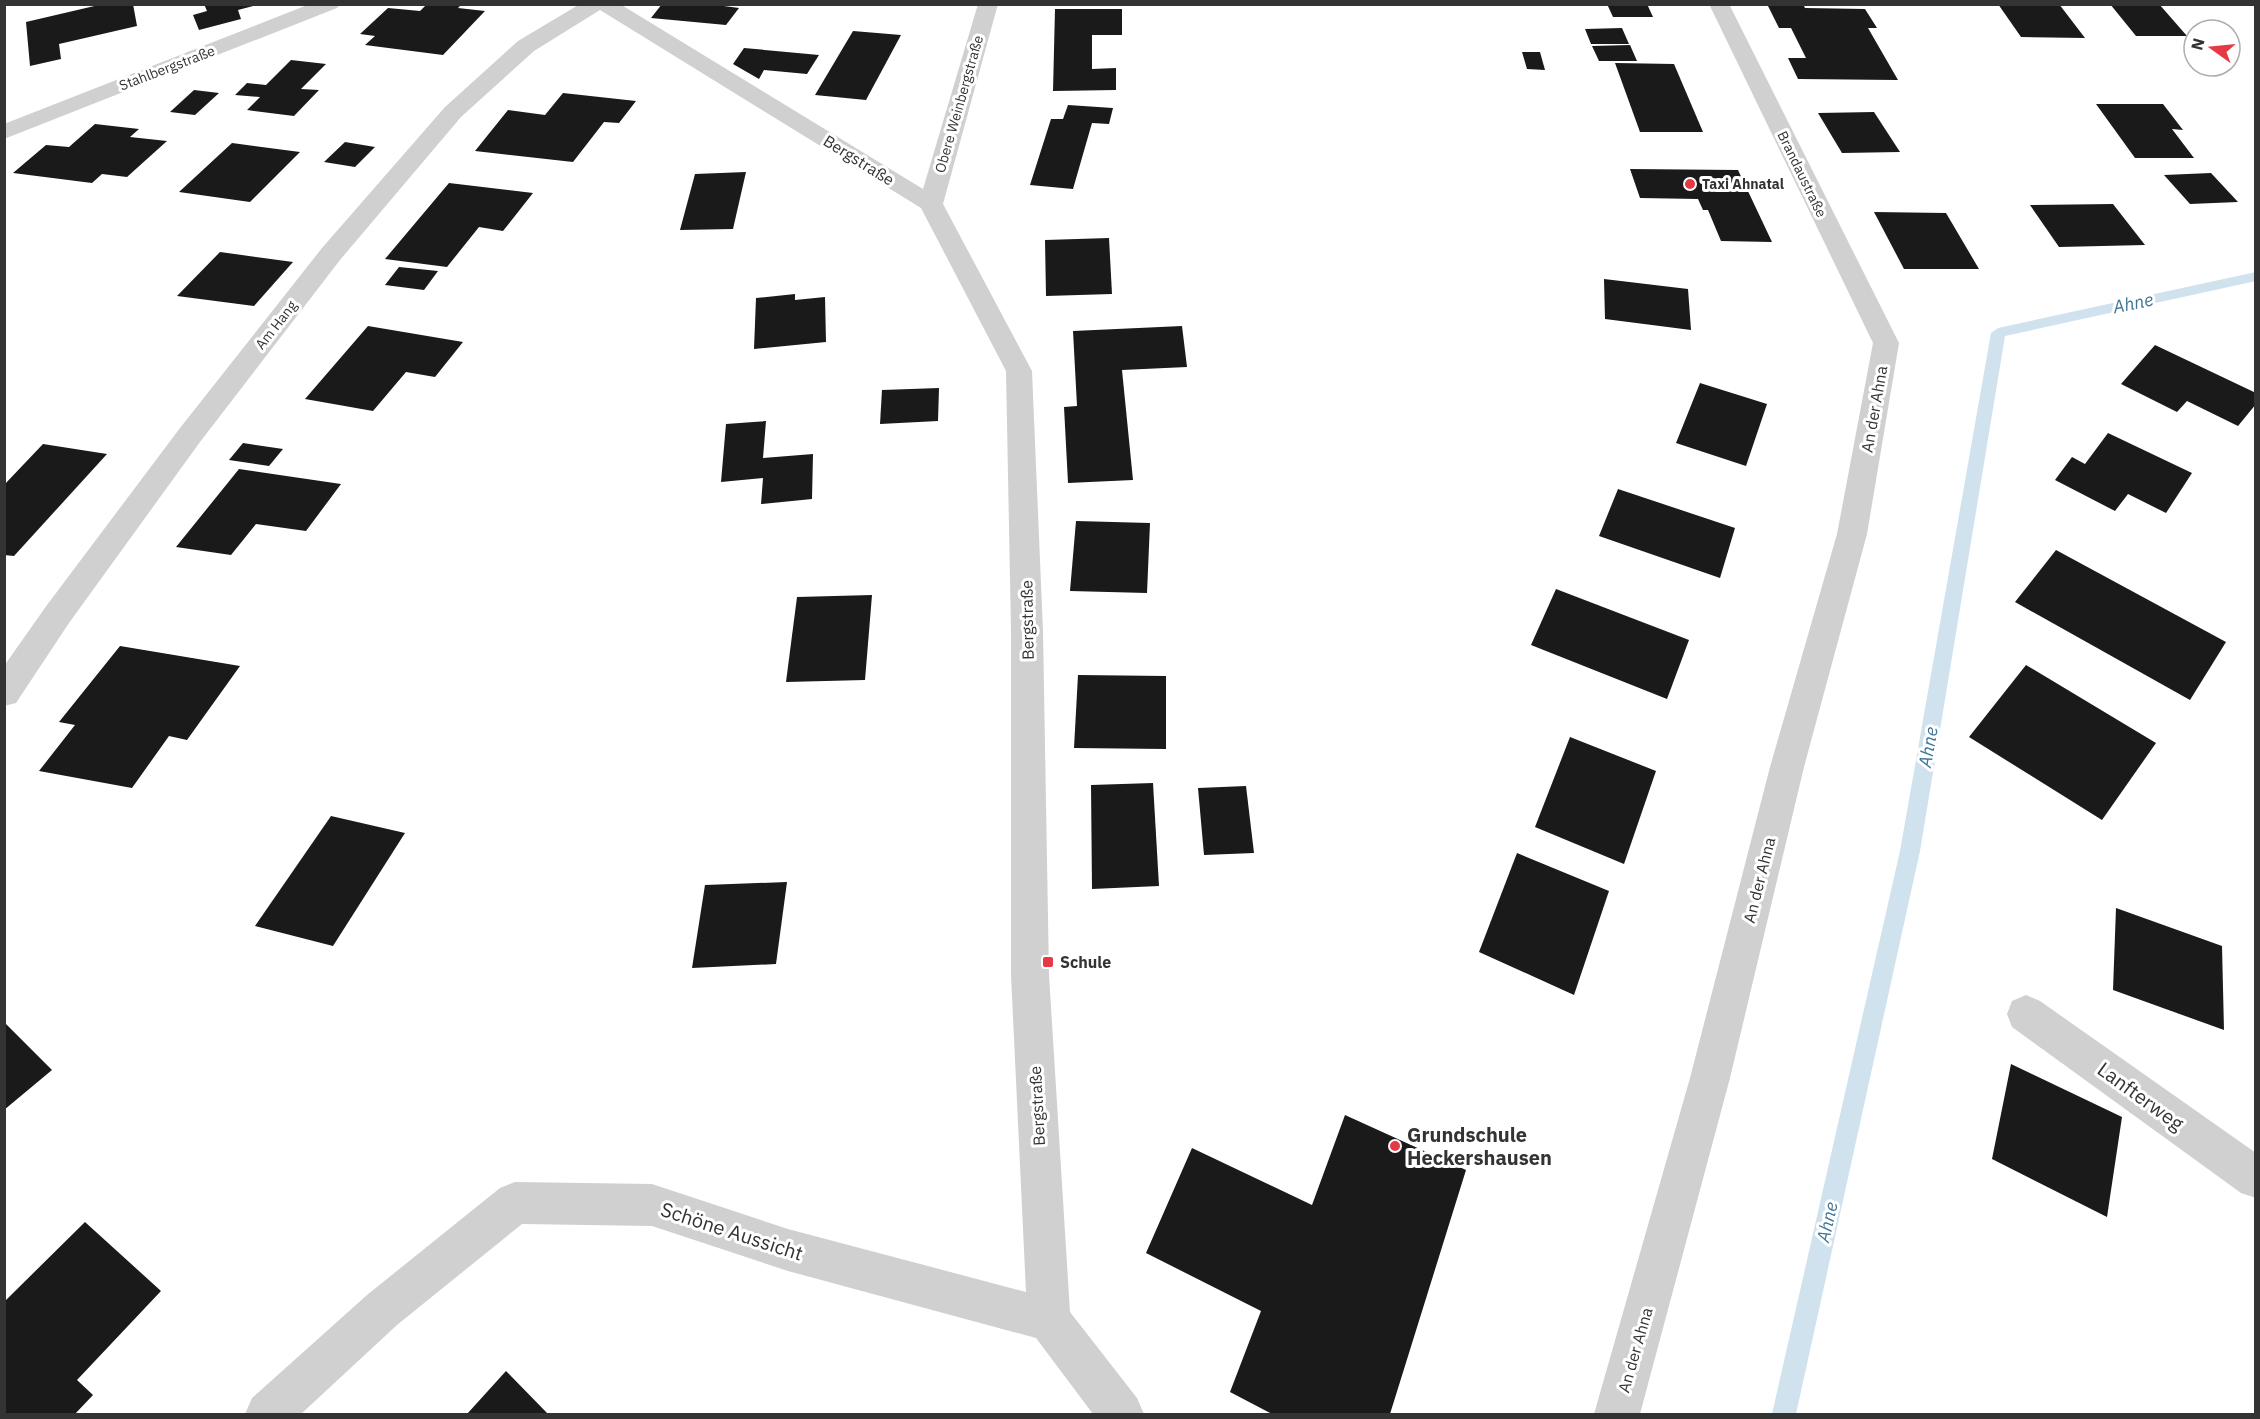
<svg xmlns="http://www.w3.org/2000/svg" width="2260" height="1419" font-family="'IBM Plex Sans',sans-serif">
<rect width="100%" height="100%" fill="#fff"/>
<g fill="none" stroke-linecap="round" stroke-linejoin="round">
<polygon fill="#cfe2ee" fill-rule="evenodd" points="2256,272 2256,281 2005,336 1920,851 1796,1414 1772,1414 1900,851 1991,333 1998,328"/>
</g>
<g fill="#1a1a1a">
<polygon points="103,4 133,4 137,26 59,44 61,59 30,66 26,22"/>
<polygon points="204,4 257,4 257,5 238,10 241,19 199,30 193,15 207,11"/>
<polygon points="427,4 462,4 458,8 485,11 443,55 365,45 375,36 360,34 388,8 420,11"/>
<polygon points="662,4 709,4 739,8 726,25 651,18"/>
<polygon points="1607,4 1647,4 1653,17 1613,17"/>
<polygon points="1767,4 1803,4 1805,8 1865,9 1877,28 1868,28 1898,80 1798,79 1788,58 1806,58 1791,28 1779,28"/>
<polygon points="1998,4 2059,4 2085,38 2021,37"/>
<polygon points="2110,4 2159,4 2187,36 2136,36"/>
<polygon points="1055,9 1122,9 1122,35 1092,35 1092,69 1116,68 1116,90 1053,91"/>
<polygon points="1622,28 1629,44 1591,44 1585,29"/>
<polygon points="853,31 901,35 866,100 815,95"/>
<polygon points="1630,45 1637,61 1599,61 1592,46"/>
<polygon points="744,48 819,55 807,74 764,70 759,79 733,64"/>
<polygon points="1522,52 1540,52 1545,70 1527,69"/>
<polygon points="291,60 326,64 301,89 319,90 294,116 247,110 260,97 235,95 247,83 266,85"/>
<polygon points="1615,63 1674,64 1703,132 1640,132"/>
<polygon points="194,90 219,93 195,115 170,112"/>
<polygon points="563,93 636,101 619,123 604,122 573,162 475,151 508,110 545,115"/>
<polygon points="2096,104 2163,104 2183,130 2172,129 2194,158 2135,158"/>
<polygon points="1068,105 1113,108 1109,124 1092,123 1073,189 1030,185 1051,119 1063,119"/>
<polygon points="1874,112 1900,152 1842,153 1818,113"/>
<polygon points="95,124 139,129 130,137 167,141 127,177 102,174 92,183 13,173 46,145 69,147"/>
<polygon points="345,142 375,147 355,167 324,162"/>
<polygon points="232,143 300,152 250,202 179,192"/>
<polygon points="1630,169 1738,170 1772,242 1721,241 1708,210 1703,210 1698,199 1640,198"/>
<polygon points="746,172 733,229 680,230 695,174"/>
<polygon points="2211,173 2238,202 2190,204 2164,175"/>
<polygon points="449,183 533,193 503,231 479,227 447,267 385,259"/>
<polygon points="2113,204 2145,245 2059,247 2030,205"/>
<polygon points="1874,212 1946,213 1979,269 1904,269"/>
<polygon points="1109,238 1112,294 1046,296 1045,240"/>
<polygon points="220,252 293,262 254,306 177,296"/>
<polygon points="399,267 438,271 424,290 385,285"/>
<polygon points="1604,279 1688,289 1691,330 1605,319"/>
<polygon points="795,294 795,300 825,297 826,342 754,349 756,298"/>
<polygon points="368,326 463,342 435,377 406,372 373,411 305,399"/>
<polygon points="1182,326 1187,367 1122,370 1133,480 1068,483 1064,407 1077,406 1073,331"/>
<polygon points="2155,345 2256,393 2256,404 2238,426 2187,401 2177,412 2121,384"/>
<polygon points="1700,383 1767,404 1746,466 1676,443"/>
<polygon points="939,388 938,421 880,424 882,390"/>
<polygon points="766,421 763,458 813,454 812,499 761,504 763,478 721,482 726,424"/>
<polygon points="2108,433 2192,473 2166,513 2128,494 2115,511 2055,480 2072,457 2085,464"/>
<polygon points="243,443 283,449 269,466 229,460"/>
<polygon points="43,444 107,454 14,556 4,555 4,485"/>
<polygon points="239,469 341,484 306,531 256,524 231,555 176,547"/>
<polygon points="1618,489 1735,528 1720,578 1599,536"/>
<polygon points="1076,521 1150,523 1147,593 1070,591"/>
<polygon points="2056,550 2226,642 2190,700 2015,602"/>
<polygon points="1556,589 1689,640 1667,699 1531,645"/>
<polygon points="872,595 865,680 786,682 797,597"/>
<polygon points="120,646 240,666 187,740 169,736 132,788 39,771 75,725 59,722"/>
<polygon points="2026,665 2156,743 2102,820 1969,737"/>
<polygon points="1078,675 1166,676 1166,749 1074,748"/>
<polygon points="1570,737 1656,771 1624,864 1535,827"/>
<polygon points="1153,783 1159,886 1092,889 1091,785"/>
<polygon points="1246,786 1254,853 1204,855 1198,788"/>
<polygon points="331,816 405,833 333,946 255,926"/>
<polygon points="1517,853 1609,891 1574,995 1479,952"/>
<polygon points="787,882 776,964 692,968 705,885"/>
<polygon points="2116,908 2222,946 2224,1030 2113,990"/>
<polygon points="4,1022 52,1070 4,1110"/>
<polygon points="2011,1064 2122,1117 2107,1217 1992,1159"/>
<polygon points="1345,1115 1466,1170 1390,1414 1272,1414 1230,1392 1261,1311 1146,1253 1192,1148 1312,1205"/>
<polygon points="85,1222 161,1291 77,1380 93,1395 75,1414 4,1414 4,1302"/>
<polygon points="506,1371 548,1414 467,1414"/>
</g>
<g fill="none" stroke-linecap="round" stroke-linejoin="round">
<g fill="#d0d0d0" fill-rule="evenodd">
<polygon points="310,4 340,4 337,8 4,139 4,124"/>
<polygon points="580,4 620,4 923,189 978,4 998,4 943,204 1032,371 1043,631 1049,975 1070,1312 1137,1398 1144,1414 1093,1414 1036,1338 788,1271 652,1226 522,1224 397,1325 301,1414 245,1414 252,1398 367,1295 500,1188 515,1182 652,1184 788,1229 1026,1292 1011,975 1011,631 1006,371 921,208 600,10 534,51 461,117 340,260 200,442 69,623 16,703 4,706 4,666 47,605 180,428 322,248 445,107 518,41"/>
<polygon points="1709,4 1729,4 1899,343 1867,534 1804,767 1730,1078 1640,1414 1594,1414 1690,1078 1770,767 1837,534 1873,343"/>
<polygon points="2026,995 2040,1001 2256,1153 2256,1198 2241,1193 2012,1027 2007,1014 2012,1001"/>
</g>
</g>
<g fill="#e63946" stroke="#fff" stroke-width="2">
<circle cx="1690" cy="184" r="6"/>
<rect x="1042" y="956" width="12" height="12" rx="3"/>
<circle cx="1395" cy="1146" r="6"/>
</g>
<g text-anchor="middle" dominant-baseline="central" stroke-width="6" stroke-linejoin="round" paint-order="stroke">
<g font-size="14" fill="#333" stroke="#fff">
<text transform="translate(167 68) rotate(-21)">Stahlbergstraße</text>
<text transform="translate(959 104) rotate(-74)">Obere Weinbergstraße</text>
<text transform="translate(1802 174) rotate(64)">Brandaustraße</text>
<text transform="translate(276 325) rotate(-52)">Am Hang</text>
</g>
<g font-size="14" font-weight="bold" fill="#333" stroke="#fff" text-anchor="start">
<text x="1702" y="184">Taxi Ahnatal</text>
</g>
<g font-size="16" fill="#333" stroke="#fff">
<text transform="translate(859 160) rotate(32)">Bergstraße</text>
<text transform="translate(1874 409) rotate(-80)">An der Ahna</text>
<text transform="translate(1027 620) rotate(-91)">Bergstraße</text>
<text transform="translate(1759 880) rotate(-76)">An der Ahna</text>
<text transform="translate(1037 1106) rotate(-93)">Bergstraße</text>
<text transform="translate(1635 1350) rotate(-74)">An der Ahna</text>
</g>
<g font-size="16" font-weight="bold" fill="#333" stroke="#fff" text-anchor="start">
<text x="1060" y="962">Schule</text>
</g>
<g font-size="18" font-style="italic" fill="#3f7597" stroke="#fff">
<text transform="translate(2133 303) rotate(-12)">Ahne</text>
<text transform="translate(1928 747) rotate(-80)">Ahne</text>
<text transform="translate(1827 1222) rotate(-77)">Ahne</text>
</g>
<g font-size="20" fill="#333" stroke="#fff">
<text transform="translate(2141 1096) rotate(36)">Lanfterweg</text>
<text transform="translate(732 1231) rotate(18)">Schöne Aussicht</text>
</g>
<g font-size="20" font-weight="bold" fill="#333" stroke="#fff" text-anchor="start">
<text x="1407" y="1134">Grundschule<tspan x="1407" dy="23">Heckershausen</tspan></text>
</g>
</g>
<rect width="2260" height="1419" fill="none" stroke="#333333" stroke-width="12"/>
<g transform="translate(2212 48) rotate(285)"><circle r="28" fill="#ffffff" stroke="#adadad" stroke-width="1.5"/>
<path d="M0-4.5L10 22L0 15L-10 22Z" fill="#e63946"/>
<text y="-9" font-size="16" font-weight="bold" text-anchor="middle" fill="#333333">N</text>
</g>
</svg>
